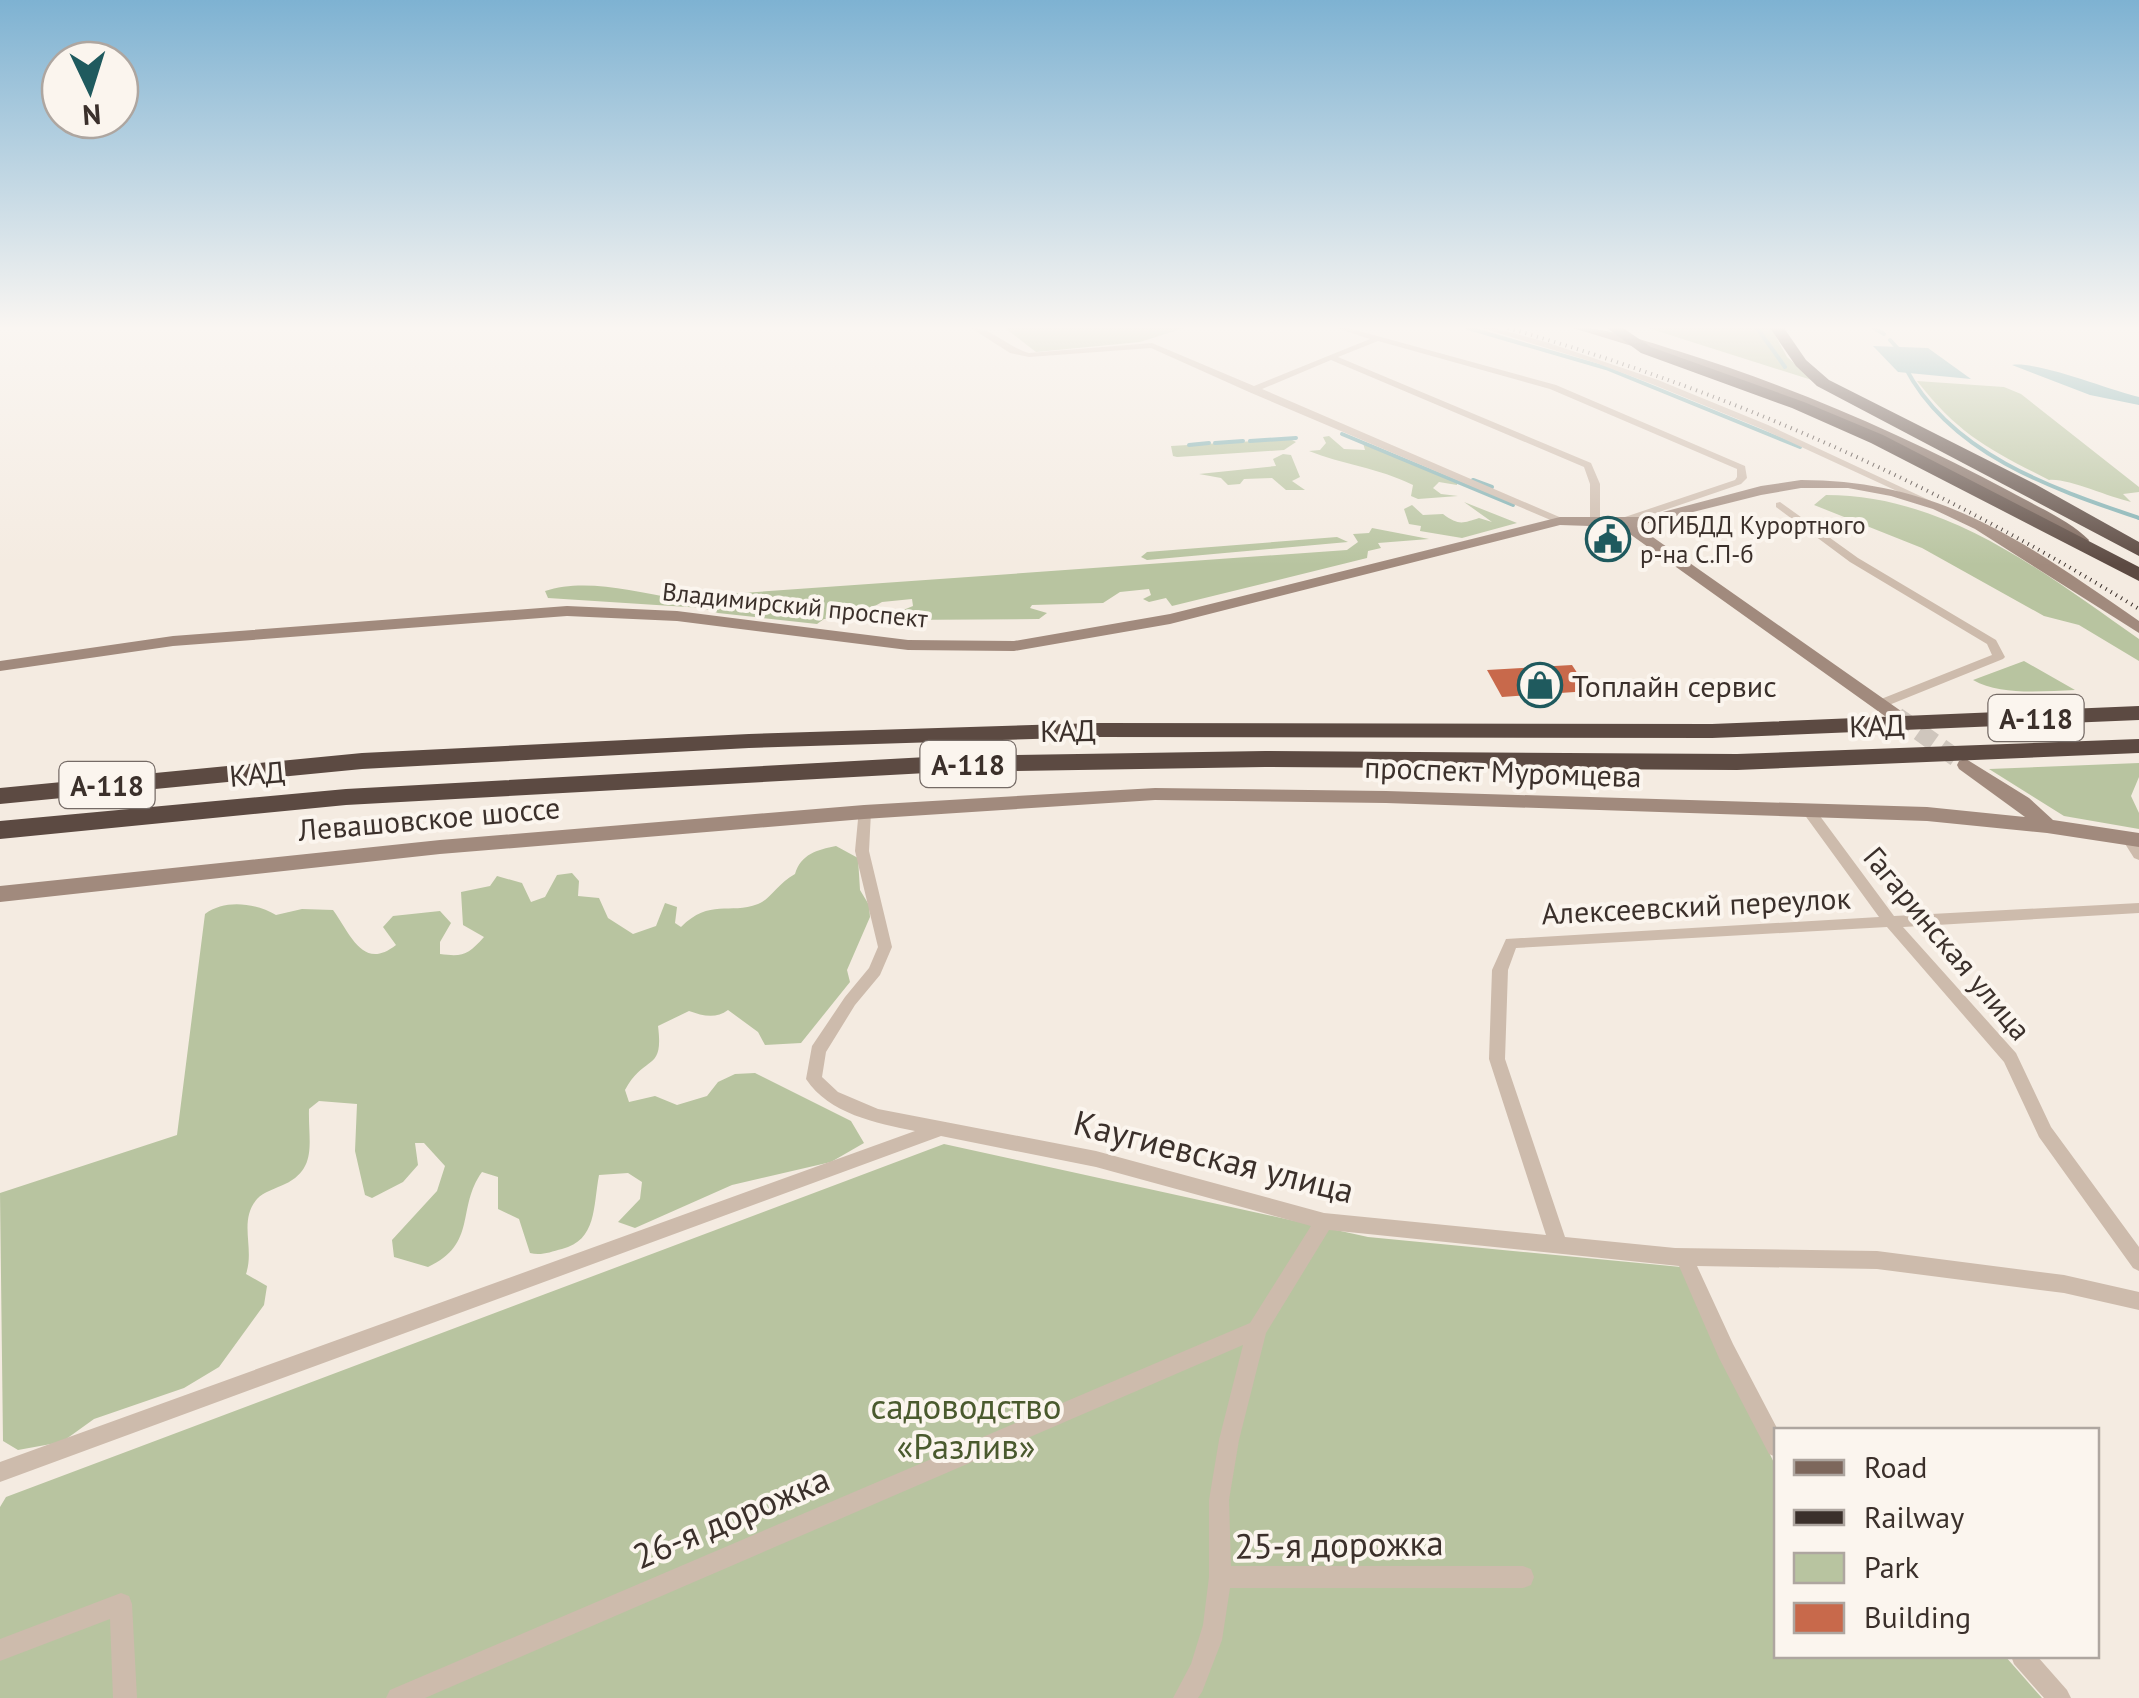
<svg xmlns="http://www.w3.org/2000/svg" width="2139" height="1698" font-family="'PT Sans',sans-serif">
<rect width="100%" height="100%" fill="#f4ebe1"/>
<g fill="#b8c4a0">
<polygon points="1005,328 1184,328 1140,342 1036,352"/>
<polygon points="1648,328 1771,328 1787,357 1815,381"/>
<path d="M1917 381 2004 387 2021 394 2139 487V492L2123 494 2131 502C2108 497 2068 478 2049 480 1990 450 1959 435 1917 381Z"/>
<path d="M1329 436 1344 449 1365 450 1363 443 1370 444 1457 481V485L1439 482 1433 488 1441 494 1458 496 1418 499 1411 496 1413 485C1379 468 1341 464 1309 451L1320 450 1326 443 1323 437Z"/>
<polygon points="1290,439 1296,442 1284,450 1177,457 1173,456 1171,446"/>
<polygon points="1283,454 1291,455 1300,477 1292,481 1305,490 1286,490 1272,478 1244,479 1240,484 1228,485 1221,478 1199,474 1276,466 1273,459"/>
<path d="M1826 495C1947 495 2044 573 2139 639V661L2079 625 2044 616 1922 548 1814 505Z"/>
<path d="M1464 502 1517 523 1462 538 1420 531 1421 526 1409 524 1404 509 1412 505 1423 515 1443 514C1459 526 1463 523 1479 518L1492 522Z"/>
<path d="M1372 528 1429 539 1378 543 1381 548 1368 551 1367 558 1172 606 1166 598 1149 602 1143 599 1151 595 1149 589 1120 592 1103 603 1032 605 1030 608 1047 613 1039 619 893 620 891 615 913 606 912 599 882 602 852 619H824L817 624 718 613 703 608 548 598 545 591C583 578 634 591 672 598L1347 550 1358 542 1353 534 1369 533Z"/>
<polygon points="1337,537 1348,542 1147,560 1141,557 1147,552"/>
<path d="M2024 661 2075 690C2043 691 2001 696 1973 680Z"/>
<polygon points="2139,763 2139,777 2131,796 2139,813 2139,829 2064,816 1989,769"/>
<path d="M836 846 858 858 860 890 869 905 870 917 847 970 850 982 801 1043 765 1045 758 1032 728 1010C716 1019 703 1016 689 1011L658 1026C664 1073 645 1053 625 1090L629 1102 655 1096 677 1105 707 1096 718 1082 735 1074 755 1073 851 1121 864 1143 831 1162 732 1185 635 1228 618 1222 640 1199 642 1182 628 1173 599 1175C593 1207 597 1240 562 1249 550 1252 541 1256 530 1253L519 1219 498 1209V1177L482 1172C456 1208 478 1244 428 1267L394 1257 392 1240 437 1191 445 1166 424 1143H415L418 1165 403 1182 372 1198 365 1195 355 1151 357 1104 319 1101 309 1109C308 1142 318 1168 285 1184 277 1188 263 1192 257 1199 238 1221 255 1248 246 1274L267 1286 264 1305 219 1367 184 1388 94 1419 62 1442 18 1450 3 1441 0 1193 177 1135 205 914C225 899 255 903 276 915L302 909 333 910C351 935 363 971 396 945L383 927 393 916 440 911 451 923 440 942V954C463 957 468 955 484 937L463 925 461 892 490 886 497 876 522 883 531 902 545 897 557 875 572 873 579 881 578 896 599 898 608 918 633 934 656 926 665 903 677 907 675 923 681 927C710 898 729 915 758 904 771 899 777 884 795 874 801 854 817 850 836 846Z"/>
<polygon points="944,1144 1368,1237 1681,1267 1776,1467 1776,1656 2005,1656 2042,1698 0,1698 0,1507 6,1497"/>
</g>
<g fill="#7fb0b2">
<polygon points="1873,346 1928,348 1971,379 1898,372"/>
<path d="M2012 365C2038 361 2109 390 2139 397V405L2090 395Z"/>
</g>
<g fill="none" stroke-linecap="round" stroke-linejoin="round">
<g stroke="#7fb0b2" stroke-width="4">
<polyline points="1468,328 1606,368 1800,447"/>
<polyline points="1757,328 1785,367"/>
<polyline points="1874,328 1884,334"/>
<polyline points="1890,340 1901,352"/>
<path d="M1905 367C1950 454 2051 488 2139 518"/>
<polyline points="1342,434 1513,505"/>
<polyline points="1250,441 1296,438"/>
<polyline points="1215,443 1243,441"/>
<polyline points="1189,445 1209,443"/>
<polyline points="1473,480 1492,487"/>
</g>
</g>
<polygon fill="#c8694b" points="1572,665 1589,691 1502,697 1487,670"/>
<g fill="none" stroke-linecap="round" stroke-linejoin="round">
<polyline stroke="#cfc6bd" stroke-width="18" stroke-dasharray="18 9" stroke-linecap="butt" points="1897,716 1959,760"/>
<g fill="#cdbbac" fill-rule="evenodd">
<path d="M971 328C991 327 1009 348 1029 353L1152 343 1254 386 1370 339 1336 328H1348L1556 385 1745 466 1747 478 1741 484 1627 523H1619V519L1735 480 1737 477V469L1550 389 1378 341 1338 357 1591 463 1600 484V518L1595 521 1590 518V484L1584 467 1331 360 1262 389 1564 519V523L1560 524 1249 392 1151 348 1029 357 1010 353Z"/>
<polygon points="1482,328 1494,328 1546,342 1658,380 1768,425 1931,501 1923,503 1762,429 1652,384 1596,363"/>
<polygon points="1780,502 1858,558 1996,640 2005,657 2003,659 1884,707 1876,707 1874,704 1876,701 1992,655 1987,644 1850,562 1776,507 1776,503"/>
<path d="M1809 806 1814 808 1894 916 2139 903V913L1903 927 2016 1053 2051 1127 2139 1247V1271L2133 1268 2039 1137 2004 1062 1887 927 1516 948 1508 970 1505 1059 1565 1237 1675 1248 1877 1251 2064 1275 2139 1292V1310L2064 1293 1877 1269 1697 1266 1733 1344 1778 1430H1776V1457L1769 1454 1719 1358 1679 1266 1329 1230 1266 1333 1239 1440 1229 1500 1231 1566H1523L1531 1569 1534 1577 1531 1585 1523 1588H1230L1222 1640 1202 1692 1198 1698H1173L1191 1664 1203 1625 1209 1577V1500L1219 1440 1243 1345 425 1698H386L390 1690 1250 1323 1311 1226 1096 1167 941 1136 0 1482V1462L915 1131C876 1123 829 1114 806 1079L812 1046 845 997 869 968 878 947 855 851 859 809 864 807 871 812 869 851 892 947 880 975 855 1005 826 1052 822 1077 838 1092 878 1109 1096 1151 1324 1213 1546 1235 1489 1059 1492 970 1506 939 1879 917 1804 814 1802 811Z"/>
<polygon points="2129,834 2134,836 2139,844 2139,860 2134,858 2122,839"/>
<polygon points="121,1593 129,1596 132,1604 137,1698 113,1698 110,1619 0,1661 0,1639"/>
<polygon points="2011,1656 2037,1656 2067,1690 2071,1698 2044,1698 2014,1664"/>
</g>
<g fill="#a18a7d" fill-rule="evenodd">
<path d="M1801 480C1943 480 2027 544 2139 621V633L1975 529 1933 509 1891 496 1848 488H1801L1761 495 1637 526 1901 711 1904 715 1901 719H1889L1620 527 1560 525 1170 624 1014 651 908 650 677 621 567 616 173 646 0 671V661L173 636 567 606 677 611 908 640 1014 641 1170 614 1560 517H1644L1761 486Z"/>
<polygon points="1966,759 2029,798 2053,820 2139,833 2139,847 2047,833 1927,821 1386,803 1155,800 864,819 440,854 0,902 0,886 440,840 864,805 1155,788 1386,791 1927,807 2025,817 1959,769 1957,765 1959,761"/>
</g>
<path fill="#7d675c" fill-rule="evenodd" d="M1573 328C1608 327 1645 341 1678 351 1794 387 1904 435 2011 492 2036 506 2069 520 2089 540L2087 544H2075L1957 476 1834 417 1707 369Z"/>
<g fill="#5c4a42" fill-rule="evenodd">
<polygon points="1607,328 1623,328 1651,347 1804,402 1883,435 2139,567 2139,581 1871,443 1792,408 1641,353"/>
<polygon points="1770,328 1784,328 1806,360 1829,380 2035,484 2139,542 2139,556 1817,386 1796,366"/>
<polygon points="2139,706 2139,720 1712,738 1098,737 749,748 362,769 0,804 0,788 362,753 749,734 1098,723 1712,724"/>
<polygon points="2139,739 2139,753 1737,770 1265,767 945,772 346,805 0,839 0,821 346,789 945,756 1265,751 1737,754"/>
</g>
<path stroke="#3b302b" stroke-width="4" stroke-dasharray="1 5" stroke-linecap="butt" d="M1508 328C1736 394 1937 484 2139 609"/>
</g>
<linearGradient id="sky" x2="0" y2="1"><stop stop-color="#7eb2d2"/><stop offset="0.58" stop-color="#faf6f2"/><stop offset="1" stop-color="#faf6f2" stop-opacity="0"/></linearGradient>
<rect width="2139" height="565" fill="url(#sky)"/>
<defs>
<symbol id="civic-ring" viewBox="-11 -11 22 22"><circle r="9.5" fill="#fbf5ee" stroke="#1f5a5e" stroke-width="1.5"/><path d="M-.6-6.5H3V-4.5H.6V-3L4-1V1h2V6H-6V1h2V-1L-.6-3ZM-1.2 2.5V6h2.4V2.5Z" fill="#1f5a5e"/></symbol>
<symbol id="shop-ring" viewBox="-11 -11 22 22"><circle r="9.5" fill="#fbf5ee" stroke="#1f5a5e" stroke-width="1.5"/><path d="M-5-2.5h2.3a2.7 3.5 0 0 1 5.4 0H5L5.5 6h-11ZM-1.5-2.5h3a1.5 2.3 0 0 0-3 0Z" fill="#1f5a5e"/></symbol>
</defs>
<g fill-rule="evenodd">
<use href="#civic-ring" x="1583" y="514" width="50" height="50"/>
<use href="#shop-ring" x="1515" y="660" width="50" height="50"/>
</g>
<g text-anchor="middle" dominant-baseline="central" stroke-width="8" stroke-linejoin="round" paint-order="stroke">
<g font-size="25" fill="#3b302b" stroke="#fbf5ee" text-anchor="start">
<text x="1640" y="525">ОГИБДД Курортного<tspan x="1640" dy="29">р-на С.П-б</tspan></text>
</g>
<g font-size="25" fill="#3b302b" stroke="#fbf5ee">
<text transform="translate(795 605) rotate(6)">Владимирский проспект</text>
</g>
<g fill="#fbf5ee" stroke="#756b66" stroke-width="2.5">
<rect x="1988.5" y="695" width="95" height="46" rx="8"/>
<rect x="920.5" y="741" width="95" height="46" rx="8"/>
<rect x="59.5" y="762" width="95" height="46" rx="8"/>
</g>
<g font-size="28" font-weight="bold" fill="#3b302b">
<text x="2036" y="718">А-118</text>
<text x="968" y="764">А-118</text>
<text x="107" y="785">А-118</text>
</g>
<g font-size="30" fill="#3b302b" stroke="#fbf5ee" text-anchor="start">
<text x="1572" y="685">Топлайн сервис</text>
</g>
<g font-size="30" fill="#3b302b" stroke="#fbf5ee">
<text transform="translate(1877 725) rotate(-2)">КАД</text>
<text transform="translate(1068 730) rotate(-1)">КАД</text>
<text transform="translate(1503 771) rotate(2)">проспект Муромцева</text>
<text transform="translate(257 773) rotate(-5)">КАД</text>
<text transform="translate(429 818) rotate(-5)">Левашовское шоссе</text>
<text transform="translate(1696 905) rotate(-3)">Алексеевский переулок</text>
<text transform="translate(1948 943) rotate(50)">Гагаринская улица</text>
</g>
<g font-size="35" fill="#3b302b" stroke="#fbf5ee">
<text transform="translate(1214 1156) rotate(14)">Каугиевская улица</text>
<text transform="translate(731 1517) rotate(-23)">26-я дорожка</text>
<text transform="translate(1339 1544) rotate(-1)">25-я дорожка</text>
</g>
<g font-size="35" fill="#4a5a2e" stroke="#fbf5ee">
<text x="966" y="1406">садоводство<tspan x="966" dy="40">«Разлив»</tspan></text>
</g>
</g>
<rect x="1774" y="1428" width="325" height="230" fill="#fbf5ee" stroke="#aea6a0" stroke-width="2.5"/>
<rect x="1794" y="1460" width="50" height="15" fill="#7d675c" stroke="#aea6a0" stroke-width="2.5"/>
<text x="1864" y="1478" font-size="30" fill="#3b302b">Road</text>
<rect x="1794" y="1510" width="50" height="15" fill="#3b302b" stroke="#aea6a0" stroke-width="2.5"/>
<text x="1864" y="1528" font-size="30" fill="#3b302b">Railway</text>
<rect x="1794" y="1553" width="50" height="30" fill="#b8c4a0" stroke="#aea6a0" stroke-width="2.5"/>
<text x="1864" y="1578" font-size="30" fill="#3b302b">Park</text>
<rect x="1794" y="1603" width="50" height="30" fill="#c8694b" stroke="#aea6a0" stroke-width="2.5"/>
<text x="1864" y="1628" font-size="30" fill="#3b302b">Building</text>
<g transform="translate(90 90) rotate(176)"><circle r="48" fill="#fbf5ee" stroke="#aea6a0" stroke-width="2.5"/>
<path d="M0-8L18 38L0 25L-18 38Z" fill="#1f5a5e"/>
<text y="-15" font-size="28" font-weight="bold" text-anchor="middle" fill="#3b302b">N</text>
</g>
</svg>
